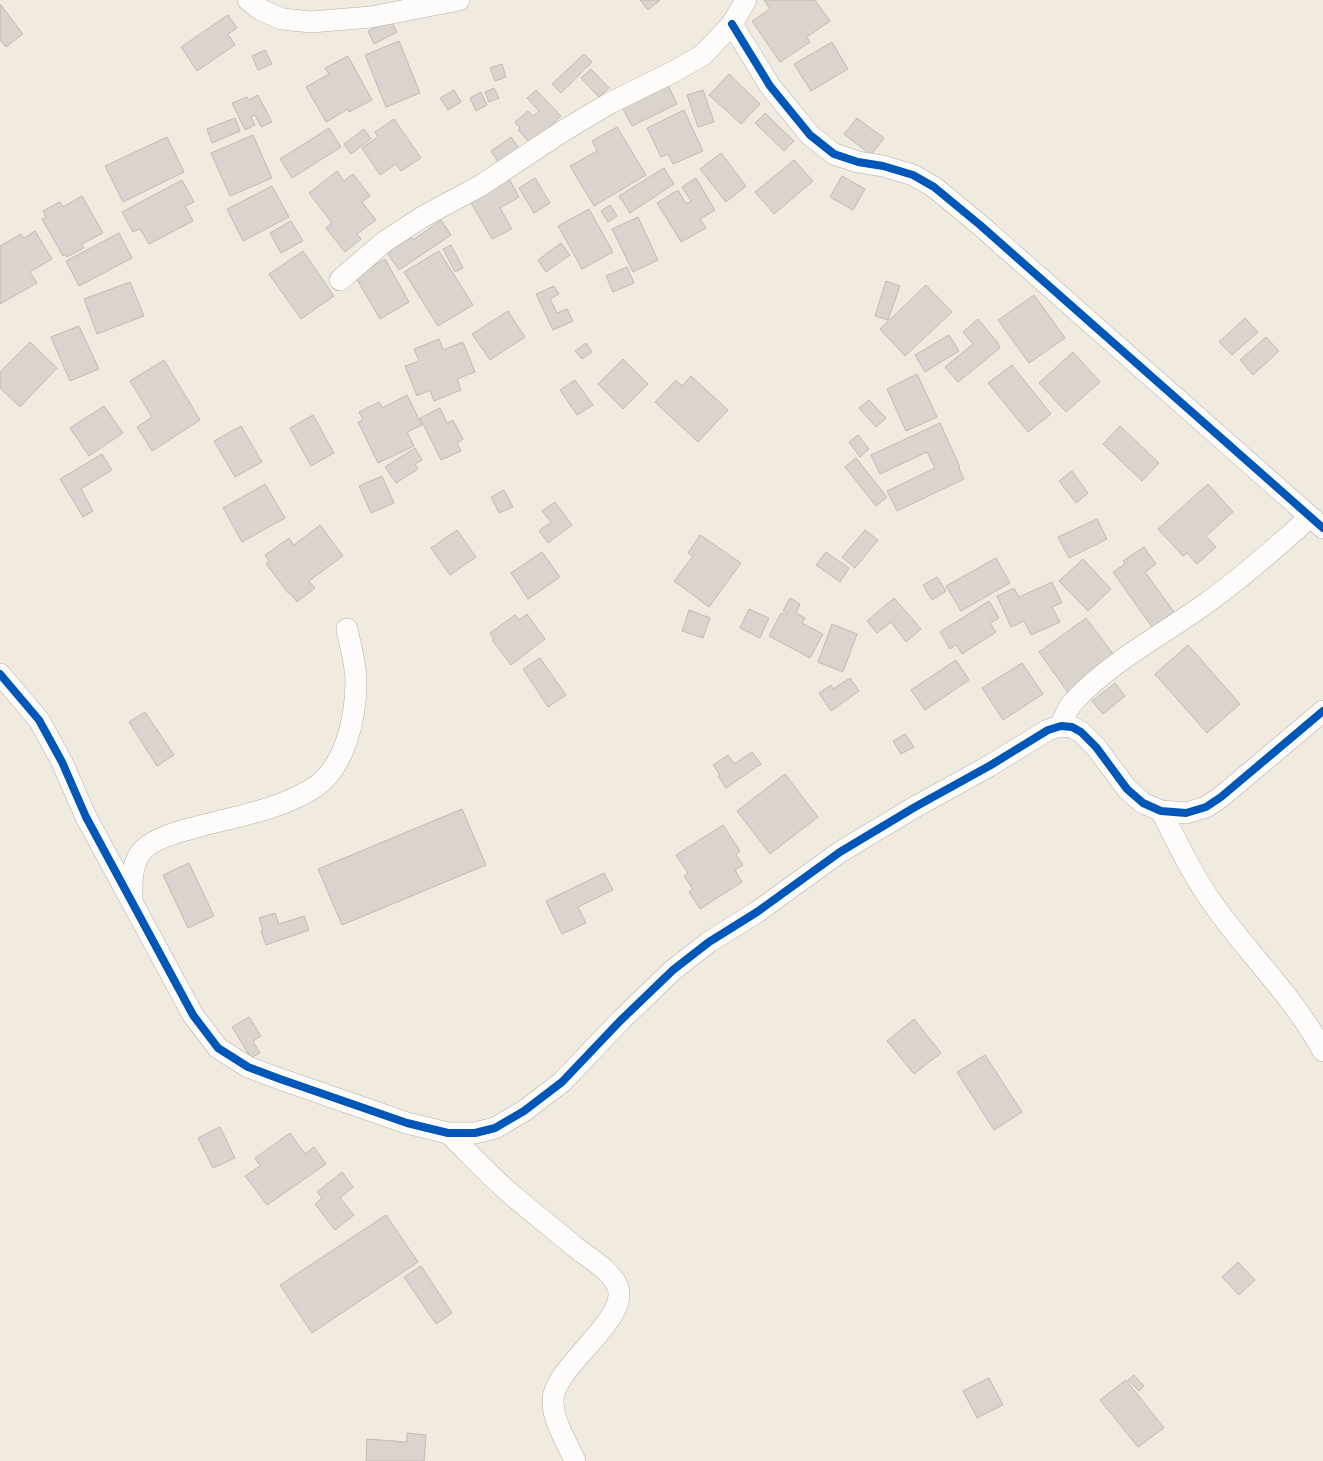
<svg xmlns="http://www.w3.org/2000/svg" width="1323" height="1461" font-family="'DejaVu Sans',sans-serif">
<rect width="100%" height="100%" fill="#f0eadf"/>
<g fill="#dbd3cd" stroke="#c2bbb5">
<polygon points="640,0 660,0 648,10"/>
<polygon points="764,0 815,0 830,21 807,37 810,42 780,62 752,21 770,9"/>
<polygon points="0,4 23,34 6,47 0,40"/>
<polygon points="228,15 237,28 228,34 235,45 197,71 181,47"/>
<polygon points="390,19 397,32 374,44 368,31"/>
<polygon points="399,41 420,93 386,107 365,55"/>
<polygon points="832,42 848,69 811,91 794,64"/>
<polygon points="265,50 272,64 258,70 252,56"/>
<polygon points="584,54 592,62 561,93 552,84"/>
<polygon points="348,56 372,100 349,112 348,109 326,122 306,87 329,74 325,68"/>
<polygon points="502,64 506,77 495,81 490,68"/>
<polygon points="591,69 609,88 599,97 581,78"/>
<polygon points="729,74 760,104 741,124 709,95"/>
<polygon points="668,85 677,104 632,126 622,107"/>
<polygon points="494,88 499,98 489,102 485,92"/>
<polygon points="454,90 461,102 448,110 440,98"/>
<polygon points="536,90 561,116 531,144 518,130 520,128 515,122 528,111 533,116 539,111 527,98"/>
<polygon points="703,90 714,122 698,127 687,95"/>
<polygon points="481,92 487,105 476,111 470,98"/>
<polygon points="258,95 272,122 261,127 255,115 251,117 255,125 245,130 232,103 247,97 249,100"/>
<polygon points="684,110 703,151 673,164 668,154 661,157 647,128"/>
<polygon points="765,113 794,141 784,151 755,123"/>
<polygon points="235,118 240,131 212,143 207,129"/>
<polygon points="857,118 884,138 871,155 844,134"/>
<polygon points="394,119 421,158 401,171 396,164 380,175 362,148 378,137 375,132"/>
<polygon points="617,127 646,175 594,206 570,166 597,151 592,141"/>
<polygon points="329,128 341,147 292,178 280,159"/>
<polygon points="364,129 371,139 351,154 344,144"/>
<polygon points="253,135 272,178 230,196 211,153"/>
<polygon points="167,137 184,172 123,202 105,166"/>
<polygon points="511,137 523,154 502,168 491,151"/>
<polygon points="721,153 746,186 726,202 700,169"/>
<polygon points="794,160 813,181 774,214 755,192"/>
<polygon points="664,168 674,184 630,213 619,196"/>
<polygon points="337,171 344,181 353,174 370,196 362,202 376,220 357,234 361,239 345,252 326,228 332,223 309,193"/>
<polygon points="842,176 865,189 853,210 830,197"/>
<polygon points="535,178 550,203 534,213 519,188"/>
<polygon points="696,178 715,210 700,219 706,228 681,242 657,203 678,190 686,204 691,201 682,187"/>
<polygon points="509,179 519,197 500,208 512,229 492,239 470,201"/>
<polygon points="182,180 194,202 185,206 193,221 149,244 140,229 133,232 122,212"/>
<polygon points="272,186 289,217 243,241 227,209"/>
<polygon points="82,196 103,233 82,244 84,248 67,257 65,255 63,256 42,219 46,217 43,211 60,202 63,207"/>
<polygon points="610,205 617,216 608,222 601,211"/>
<polygon points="589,209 613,252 582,269 558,226"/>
<polygon points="638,217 658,260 633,272 612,229"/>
<polygon points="441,220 451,235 399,270 387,253 411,237 413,240"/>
<polygon points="291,221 303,241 281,253 270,233"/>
<polygon points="35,231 52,259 30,272 37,283 0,304 0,246 21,234 24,238"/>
<polygon points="119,233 132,258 79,286 66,261"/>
<polygon points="561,243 570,255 546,272 538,260"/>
<polygon points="451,245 463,268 455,272 443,249"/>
<polygon points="303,251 334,296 301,319 269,274"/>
<polygon points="439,251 473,305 438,326 404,272"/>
<polygon points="385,259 409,302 380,319 355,276"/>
<polygon points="627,267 634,283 613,292 606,276"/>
<polygon points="886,281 900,286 888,320 875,316"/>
<polygon points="130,282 144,316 97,334 84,299"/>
<polygon points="926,285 952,312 905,356 880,329"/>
<polygon points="554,286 559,294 550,299 557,313 567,309 573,321 553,330 536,294"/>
<polygon points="1034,295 1065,338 1029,363 998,320"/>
<polygon points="508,311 525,337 490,360 472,334"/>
<polygon points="1245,318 1258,332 1232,355 1219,342"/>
<polygon points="978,319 998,343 1000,348 958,382 945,367 973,344 963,332"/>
<polygon points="79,326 99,369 70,381 51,337"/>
<polygon points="949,335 959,351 925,372 915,355"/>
<polygon points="1266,337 1279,351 1253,375 1240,360"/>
<polygon points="439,339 443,350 463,342 475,372 457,379 461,390 434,401 430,390 417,396 405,366 419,361 414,349"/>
<polygon points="30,342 57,368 20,407 0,388 0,372"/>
<polygon points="586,343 592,352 582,359 575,351"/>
<polygon points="1073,352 1100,382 1066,412 1039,383"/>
<polygon points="623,359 648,384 623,409 598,384"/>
<polygon points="164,360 200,420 152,451 137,427 152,417 130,381"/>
<polygon points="1012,365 1051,414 1028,432 988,383"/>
<polygon points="917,374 937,417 906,431 887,389"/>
<polygon points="691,376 728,410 698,442 655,402 676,380 682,386"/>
<polygon points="575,380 593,405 577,415 560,390"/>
<polygon points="407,395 422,425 407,432 414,446 378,463 358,422 363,420 359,412 379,402 382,408"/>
<polygon points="869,400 886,418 876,427 859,408"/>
<polygon points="104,406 123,433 89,456 70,428"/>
<polygon points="440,408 447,423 453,420 463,439 457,443 461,451 441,460 420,418"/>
<polygon points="313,415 334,453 311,466 290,428"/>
<polygon points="940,423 960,467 959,468 964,479 897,511 887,491 935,468 927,452 880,474 871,455"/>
<polygon points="241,426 262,462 235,477 214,441"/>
<polygon points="1120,426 1159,463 1142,481 1103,444"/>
<polygon points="858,435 869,449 860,457 849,442"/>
<polygon points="415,448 422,460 415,464 418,469 396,483 385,467"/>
<polygon points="102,454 112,470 81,489 93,511 83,517 60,479"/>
<polygon points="856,458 887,497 876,506 845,467"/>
<polygon points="1072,471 1088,493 1076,503 1059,481"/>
<polygon points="382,476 394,503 371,513 359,486"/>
<polygon points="265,484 285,518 242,542 223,508"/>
<polygon points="1208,484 1233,512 1206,536 1216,547 1197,564 1187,553 1183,556 1158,529"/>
<polygon points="504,490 513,507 499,513 491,497"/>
<polygon points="555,502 572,525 548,543 539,531 551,522 542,511"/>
<polygon points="1097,519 1107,539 1069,558 1058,537"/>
<polygon points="320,525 343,556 309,581 315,588 297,602 290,593 289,594 266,564 269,561 265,555 289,538 294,545"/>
<polygon points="457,530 476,557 450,575 431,548"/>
<polygon points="865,530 878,540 855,568 842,557"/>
<polygon points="700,535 741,563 709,607 674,581 693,556 688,553"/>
<polygon points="1144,547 1156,564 1145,572 1174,612 1152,627 1113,572 1125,564 1123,561"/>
<polygon points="542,552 560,577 528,599 511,573"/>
<polygon points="826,552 849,568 840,582 816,565"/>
<polygon points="996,558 1010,583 961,611 946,586"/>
<polygon points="1083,559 1111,589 1088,611 1059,581"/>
<polygon points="937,577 946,591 932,600 923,585"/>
<polygon points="1052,582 1062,603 1052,607 1060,622 1031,635 1024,621 1011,627 997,596 1014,588 1019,597"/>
<polygon points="790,598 800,604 796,613 805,618 802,623 823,634 810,658 769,636 781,613 786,615 787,613 783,611"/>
<polygon points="894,598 921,629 906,642 891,622 877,633 867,621"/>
<polygon points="989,601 999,618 990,623 996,632 962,654 956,645 950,649 940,632"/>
<polygon points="749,609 769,618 760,638 740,628"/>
<polygon points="689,610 710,618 703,638 682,631"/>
<polygon points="527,614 545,639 511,665 492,640 494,639 490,633 515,615 519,620"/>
<polygon points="1086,618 1117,659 1069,694 1039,652"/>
<polygon points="832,624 857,634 843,672 818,662"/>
<polygon points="1188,645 1240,704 1207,733 1155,674"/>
<polygon points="540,658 566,695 548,707 523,669"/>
<polygon points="956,660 969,680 925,710 911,690"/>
<polygon points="1022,663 1043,694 1003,720 982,688"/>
<polygon points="850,678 859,691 831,711 819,693 831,685 833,689"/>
<polygon points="1115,683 1125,696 1103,714 1092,701"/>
<polygon points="145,712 174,755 157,766 129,722"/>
<polygon points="905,734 914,747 901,754 893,741"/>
<polygon points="752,752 761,764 726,788 718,776 720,775 713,765 728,755 734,764"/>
<polygon points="785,774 818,817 770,854 737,811"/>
<polygon points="462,809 486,865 342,925 318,869"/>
<polygon points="723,825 740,851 736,855 743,865 735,870 742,882 700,909 689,892 693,889 684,876 688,873 676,855"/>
<polygon points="189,863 214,916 188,928 163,875"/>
<polygon points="604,873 613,890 578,907 586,923 562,934 546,901"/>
<polygon points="275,913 279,924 304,916 309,930 266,945 261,931 263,930 259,918"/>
<polygon points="249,1017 261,1036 253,1041 260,1053 251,1058 232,1027"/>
<polygon points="914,1019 941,1053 914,1074 887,1041"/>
<polygon points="985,1055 1022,1112 994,1130 957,1072"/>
<polygon points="220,1127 235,1158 213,1168 198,1138"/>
<polygon points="290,1133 305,1154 314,1147 326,1164 267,1205 245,1176 260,1166 255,1158"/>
<polygon points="342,1172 353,1187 340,1198 354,1215 335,1230 315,1204 322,1198 317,1192"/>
<polygon points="386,1215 418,1262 312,1333 280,1285"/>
<polygon points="1238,1262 1255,1280 1239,1295 1222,1277"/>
<polygon points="421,1266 452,1313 436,1324 404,1277"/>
<polygon points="1134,1375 1144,1386 1139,1391 1128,1380"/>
<polygon points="989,1378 1003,1405 977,1418 963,1391"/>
<polygon points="1126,1380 1164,1428 1138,1447 1100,1400"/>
<polygon points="407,1433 426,1435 424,1461 366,1461 367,1439 407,1442"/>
</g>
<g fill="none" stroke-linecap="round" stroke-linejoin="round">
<defs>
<g id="street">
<polyline points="248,0 261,10 282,19 311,22 371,17 459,0"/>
<polyline points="732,24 770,86 810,135 834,154 858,162 883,166 913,175 934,187 980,225 1323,528"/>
<polyline points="340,280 384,242 424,216 480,186 563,131 610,103 673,72 703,55 732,24 746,0"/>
<polyline points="0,674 39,720 62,762 86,817 193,1015 218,1048 248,1067 280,1079 407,1123 448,1133 475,1133 495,1128 524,1111 562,1082 620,1021 673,970 709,942 757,912 840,852 915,807 991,765 1048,730 1061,726 1072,727 1081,732 1096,747 1127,789 1143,803 1161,811 1186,813 1206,807 1221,797 1323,711"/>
<path d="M1061 726C1064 716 1068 707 1076 699 1113 660 1164 634 1208 602 1244 576 1277 547 1310 517"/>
<path d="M1161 811C1176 840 1190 871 1209 898 1244 950 1293 995 1323 1051"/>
<path d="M132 899C132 883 131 869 139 855 148 840 177 832 193 828 232 817 276 811 312 789 345 769 356 718 356 681 356 664 350 645 347 629"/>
<path d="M448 1133C469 1153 489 1175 511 1194 532 1212 554 1229 575 1247 589 1258 609 1269 617 1285 633 1318 552 1367 553 1401 553 1422 567 1442 575 1461"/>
</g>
</defs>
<use href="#street" stroke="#b5b0a7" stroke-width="22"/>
<use href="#street" stroke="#fdfcfa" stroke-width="21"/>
<defs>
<g id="cycleway">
<polyline points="732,24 770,86 810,135 834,154 858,162 883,166 913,175 934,187 980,225 1323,528"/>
<polyline points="0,674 39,720 62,762 86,817 193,1015 218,1048 248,1067 280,1079 407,1123 448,1133 475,1133 495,1128 524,1111 562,1082 620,1021 673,970 709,942 757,912 840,852 915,807 991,765 1048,730 1061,726 1072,727 1081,732 1096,747 1127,789 1143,803 1161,811 1186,813 1206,807 1221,797 1323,711"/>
</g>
</defs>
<use href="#cycleway" stroke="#fff" stroke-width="11"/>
<use href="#cycleway" stroke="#0057b8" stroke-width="8"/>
</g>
</svg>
